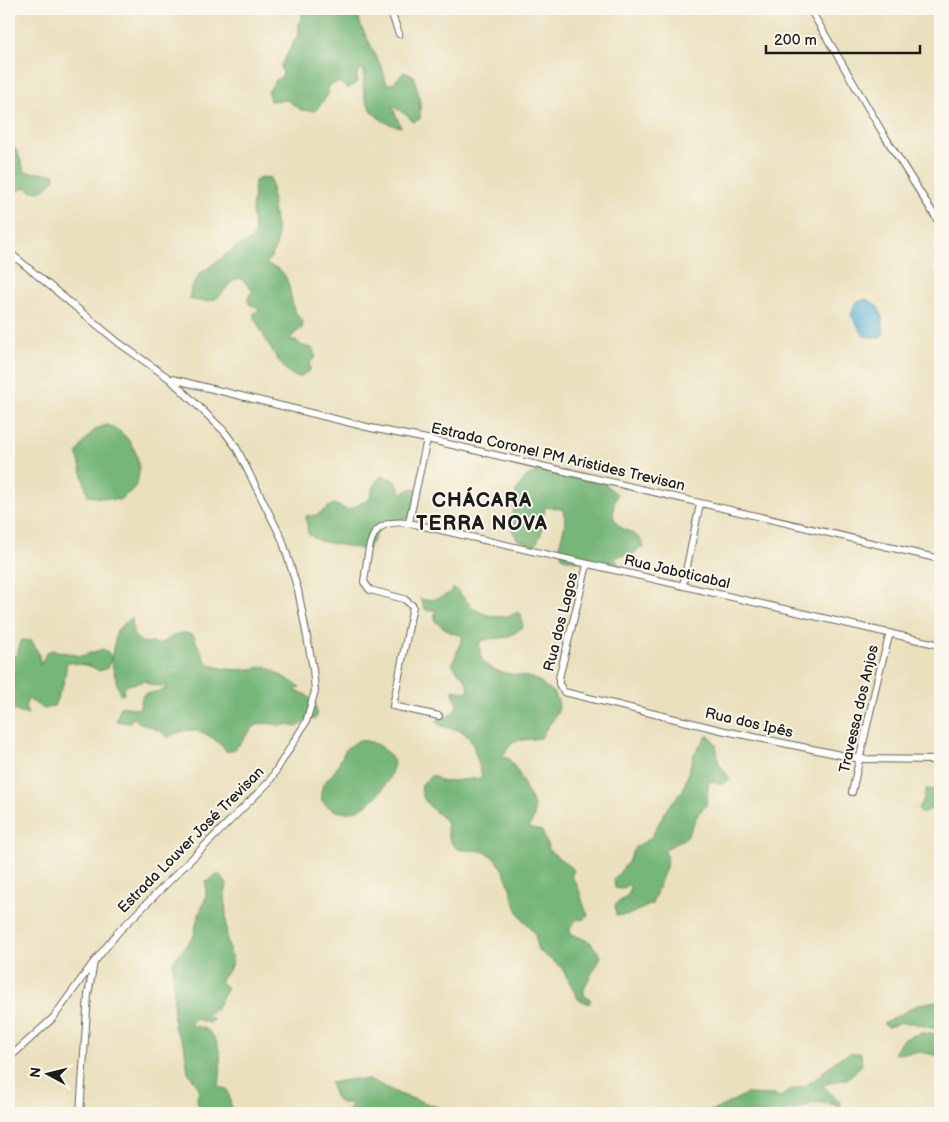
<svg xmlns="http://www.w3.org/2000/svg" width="949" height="1122" font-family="'Balsamiq Sans',sans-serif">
<rect width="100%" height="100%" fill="#fbf7ec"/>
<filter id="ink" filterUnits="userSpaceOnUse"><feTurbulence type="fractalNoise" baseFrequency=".02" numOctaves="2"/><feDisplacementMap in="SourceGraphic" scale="10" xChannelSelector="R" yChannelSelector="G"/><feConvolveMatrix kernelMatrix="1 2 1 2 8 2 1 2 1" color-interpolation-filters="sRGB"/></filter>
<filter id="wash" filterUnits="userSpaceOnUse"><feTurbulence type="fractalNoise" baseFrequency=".0096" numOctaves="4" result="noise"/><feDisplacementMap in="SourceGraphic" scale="20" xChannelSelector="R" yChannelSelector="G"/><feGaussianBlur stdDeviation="1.12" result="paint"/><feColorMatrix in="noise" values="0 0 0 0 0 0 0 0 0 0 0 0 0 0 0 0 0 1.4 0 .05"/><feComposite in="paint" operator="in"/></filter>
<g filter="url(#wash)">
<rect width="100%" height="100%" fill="#eae0bd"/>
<g fill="#76b678" stroke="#49694a">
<path d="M295 9H326V14L330 16 341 13 346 9H362L359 19 361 26 383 70 387 84H392L404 72 414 76 420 101V119L413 122 407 115 392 106 401 127C382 124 367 112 364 92 362 84 366 76 363 68L357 73V82L348 89 339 82 328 86V95L315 111 301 110 287 100 270 101 268 92 275 81 283 75 281 65 299 33V24L303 13Z"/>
<polygon points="9,141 17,151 25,172 55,174 54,180 41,192 31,191 26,187 9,195"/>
<path d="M262 177 270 178C273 187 272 196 273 205 275 235 285 236 266 265 294 269 287 293 295 311 298 318 305 320 302 328L293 335 290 340H296L302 346 312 348 316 357 310 362V370L300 377C282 378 263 332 254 318V313L260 309 249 304 248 298 253 290 240 278C219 284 227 309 189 299L191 289 200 274 235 248 250 241 255 234 252 210 255 181Z"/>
<path d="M107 425C130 432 146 461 136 485 133 491 124 496 119 500L88 496 77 453C86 440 91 428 107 425Z"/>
<path d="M540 470 565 471 598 479 617 494C601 539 641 523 644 549L640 547 633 555H622L615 558 618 564 636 574 563 558C552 540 572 530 562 509L545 507 541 534 535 546 517 539 511 528 516 491 526 477Z"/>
<path d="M382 476 394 480 402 493 413 488 417 490C421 532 403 511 383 527 377 532 372 543 367 550L320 541 308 534 306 516 317 515 333 504 348 510 370 499C372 490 373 482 382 476Z"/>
<path d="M454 588C461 593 465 600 471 606 482 617 505 620 518 612L521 614 523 627C519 630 509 637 506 637 495 640 489 636 479 643 480 648 480 654 482 659 491 680 541 670 546 689H550C571 711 549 719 541 738L514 741 502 756 509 759 518 772 534 806V817L529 828 542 831 549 850 574 870 571 877C581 886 581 903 588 915L583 920 577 919 570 928V933L590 942 601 956C597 968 582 984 584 995L591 1000 589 1004 578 999 562 968 538 950C536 945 537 940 535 935 532 927 523 922 519 914 511 897 509 874 496 860 474 836 451 871 446 821 435 811 418 800 422 784L432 775 443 782 480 778 482 775C476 760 475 735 458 730 450 727 442 728 436 722L439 718C447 718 457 713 457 703 456 698 453 696 453 690L465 692 469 690 466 680 452 665 463 636 450 632 435 621V609L429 611 425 609 420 599C430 602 448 597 454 588Z"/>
<path d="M132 617 133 634 141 642 160 644C173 638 178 628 194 636 195 640 203 657 206 661 216 672 252 671 265 666L269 668 300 687 295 689 296 691C308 693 317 703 317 716L315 719 309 718 298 727 289 724C279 728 268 720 257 725 245 732 242 749 227 752 209 731 192 723 167 738L160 731 138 722 134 717 129 723 116 721 121 706 139 709 143 695 167 689 162 686 150 685 145 680C138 685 130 682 123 688L124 694 120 695 111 660 107 668 100 671 90 666 67 662 64 682 54 706 44 709 28 699 25 707 28 714H24L9 708V658L17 655 21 640 32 641 39 654 40 665 47 652 53 650 81 656 103 649 108 652 111 659 117 630Z"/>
<polygon points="707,736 710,736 716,745 719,764 730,779 721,784 709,781 706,805 698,814 687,837 664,850 667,856 666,867 652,904 628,915 616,915 615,905 629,894 630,887 628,884 622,889 615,888 614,879 628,862 635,847 650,839 668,807 683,790 694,754"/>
<path d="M359 740C376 742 385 746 394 762 390 792 350 832 322 801L321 793 323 784 335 771 346 749Z"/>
<polygon points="926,789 940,790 940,811 931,808 922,814 918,809 923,801"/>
<path d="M217 875H220L227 884 225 895 227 940 233 961 229 970 220 981 227 988 217 1008 205 1016 213 1018V1020L208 1023 194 1018 190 1025C194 1026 200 1026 205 1029 224 1039 221 1069 219 1087L227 1089C231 1098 230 1109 233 1113H201L197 1100 199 1088 188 1072 184 1044 174 1028 173 961 194 936 197 920 206 897V882Z"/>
<polygon points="940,998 939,1030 913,1023 901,1023 888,1027 883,1024 919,1004 937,1001"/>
<polygon points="920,1033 940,1034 940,1056 921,1052 894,1054 902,1040"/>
<path d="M851 1053H861L862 1065 847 1079 822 1085 839 1101 841 1106 818 1102 783 1113H696L694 1110 713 1111 746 1094 773 1095 781 1097C789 1088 803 1088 813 1081 827 1071 832 1059 851 1053Z"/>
<polygon points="353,1079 371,1080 399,1094 438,1107 448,1113 343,1113 352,1107 349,1103 341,1103 336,1099 330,1083"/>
</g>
<path fill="#54add1" stroke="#386476" d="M865 299C881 303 885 320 883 335L880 338 864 336 851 315 855 304Z"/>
</g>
<g filter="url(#ink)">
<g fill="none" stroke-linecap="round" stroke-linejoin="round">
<defs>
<g id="minor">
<polyline points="390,9 399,34"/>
<polyline points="810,9 884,135 940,224"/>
<polyline points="9,252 119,343 170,379 224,431 236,447 282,539 298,590 313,669 315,691 306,722 269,782 119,931 94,962 88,995 80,1113"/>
<polyline points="172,379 371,428 427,439 940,559"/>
<polyline points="409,522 427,439"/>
<polyline points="587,565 559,678 559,684 564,692 725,731 860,759 940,760"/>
<polyline points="683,585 700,504"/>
<path d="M439 716 393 706 413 606 404 599 370 590 364 582C370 542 367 513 419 525L940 645"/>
<polyline points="852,792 878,677 890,633"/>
<polyline points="9,1058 53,1018 93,963"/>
</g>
</defs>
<use href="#minor" stroke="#646154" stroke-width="8"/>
<use href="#minor" stroke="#fff" stroke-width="6"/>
</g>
</g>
<g text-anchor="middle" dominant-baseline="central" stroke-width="4" stroke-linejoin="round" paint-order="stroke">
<g font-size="15" fill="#1c1c1c" stroke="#fbf7ec">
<text transform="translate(558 457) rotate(13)">Estrada Coronel PM Aristides Trevisan</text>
<text transform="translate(677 572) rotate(13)">Rua Jaboticabal</text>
<text transform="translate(561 622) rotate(-76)">Rua dos Lagos</text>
<text transform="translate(859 709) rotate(-77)">Travessa dos Anjos</text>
<text transform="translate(749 723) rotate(13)">Rua dos Ipês</text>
<text transform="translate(191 840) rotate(-45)">Estrada Louver José Trevisan</text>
</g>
<g font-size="20" font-weight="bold" letter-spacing="1" fill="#1c1c1c" stroke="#fbf7ec">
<text x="482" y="501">CHÁCARA<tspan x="482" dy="23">TERRA NOVA</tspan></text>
</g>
</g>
<rect width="949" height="1122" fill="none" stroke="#fbf7ec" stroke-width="30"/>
<g transform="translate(48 1074) rotate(277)" stroke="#fbf7ec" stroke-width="4" paint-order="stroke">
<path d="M0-4L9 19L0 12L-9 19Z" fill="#1c1c1c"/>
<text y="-8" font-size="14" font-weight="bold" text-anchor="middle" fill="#1c1c1c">N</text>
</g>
<path d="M766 45v8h154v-8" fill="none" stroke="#1c1c1c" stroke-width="2.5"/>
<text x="774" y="45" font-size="15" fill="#1c1c1c" stroke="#fbf7ec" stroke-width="4" paint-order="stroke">200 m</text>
</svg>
